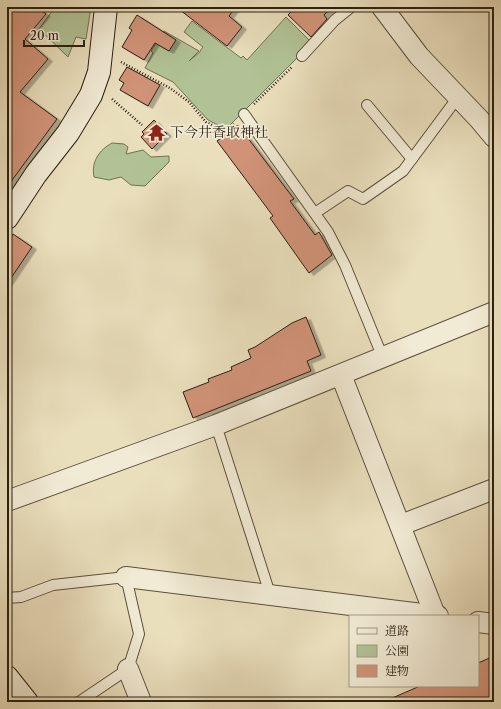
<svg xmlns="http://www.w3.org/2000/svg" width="501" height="709" font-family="'Libre Caslon Text','Noto Serif JP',serif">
<defs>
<filter id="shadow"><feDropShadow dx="4.5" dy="2.5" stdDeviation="0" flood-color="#0004"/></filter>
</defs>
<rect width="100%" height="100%" fill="#eadfbd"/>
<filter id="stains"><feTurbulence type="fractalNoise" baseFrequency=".005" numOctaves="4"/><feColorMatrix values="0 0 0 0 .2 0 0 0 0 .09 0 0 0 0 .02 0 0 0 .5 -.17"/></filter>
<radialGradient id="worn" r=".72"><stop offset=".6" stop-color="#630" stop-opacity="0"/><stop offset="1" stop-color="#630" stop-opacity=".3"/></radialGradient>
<g fill="#b1c396" stroke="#6e7254">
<polygon points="55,7 91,7 86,39 76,37 68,57 39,29"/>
<polygon points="286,17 311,42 308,47 226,129 208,120 173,82 145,68 153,53 151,51 164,31 199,51 189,61 200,52 200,51 203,47 184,32 192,21 241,58 243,56 247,60"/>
<path d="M112 143 124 144 128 147 126 154 143 150 151 157 169 156V162L145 186 131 185 121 177 109 180 94 177C91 162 99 150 112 143Z"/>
</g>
<g fill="#d19378" stroke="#2b2012" filter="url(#shadow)">
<polygon points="7,7 37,7 46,14 25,39 48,59 20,92 57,119 7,187"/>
<polygon points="176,7 236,7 229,16 242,27 227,46"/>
<polygon points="295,7 332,7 324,15 327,19 311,37 288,15"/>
<polygon points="137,15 176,40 169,51 155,43 144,60 122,47 132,30 129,28"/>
<polygon points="127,67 160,85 148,106 120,90 124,83 119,80"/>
<polygon points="154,120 167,134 152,149 141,137 144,134 142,132"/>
<polygon points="238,125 294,199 290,201 315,235 319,232 332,255 309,273 270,218 273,216 217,141"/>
<polygon points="13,234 32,247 7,284 7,243"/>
<polygon points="306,317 321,355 307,361 311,371 193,418 183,392 209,382 208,379 232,370 231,367 251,358 248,350 255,347 292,323"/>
<polygon points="494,656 494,702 383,702 420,686 478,686 478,663"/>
</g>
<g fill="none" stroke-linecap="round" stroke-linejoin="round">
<defs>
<g id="lane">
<polyline points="302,56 335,20 351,7"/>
<polyline points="367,105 412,159"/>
<polyline points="244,114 328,232 345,265 383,358"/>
<polyline points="315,213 348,191 363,199 403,171 458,97"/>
<polyline points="216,425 270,594"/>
<polyline points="7,598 21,597 53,585 126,577 139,634 128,669 79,702"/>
</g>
<g id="street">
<polyline points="382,7 419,56 479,119 494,137"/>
<polyline points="341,375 435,615"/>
<polyline points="7,501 216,425 494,312"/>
<polyline points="401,525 494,489"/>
<polyline points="126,577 438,616"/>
<polyline points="478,622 494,624"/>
<polyline points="128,669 141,702"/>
<polyline points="8,702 8,693 13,685"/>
</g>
<g id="secondary">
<polyline points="7,218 36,174 68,133 91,95 99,72 106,7"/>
<polyline points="7,677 27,702"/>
</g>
</defs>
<use href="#lane" stroke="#5b503d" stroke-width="12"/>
<use href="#street" stroke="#5b503d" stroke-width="22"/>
<use href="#secondary" stroke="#2b2012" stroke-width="24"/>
<g stroke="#2b2012" stroke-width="2.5" stroke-dasharray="1 2" stroke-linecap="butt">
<polyline points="121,62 170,88 189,102 206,122 226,132 234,124"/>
<polyline points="112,99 142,125"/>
<polyline points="254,104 292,67"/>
</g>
<use href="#lane" stroke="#f1ead4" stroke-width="10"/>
<use href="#street" stroke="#f1ead4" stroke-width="20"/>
<use href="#secondary" stroke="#f1ead4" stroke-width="22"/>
</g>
<defs>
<symbol id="temple-bare" viewBox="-9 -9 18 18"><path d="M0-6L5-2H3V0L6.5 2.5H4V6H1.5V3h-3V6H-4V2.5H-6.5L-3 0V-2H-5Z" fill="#8f2418" stroke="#f1ead4" stroke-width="2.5" paint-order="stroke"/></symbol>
</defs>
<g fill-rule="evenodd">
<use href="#temple-bare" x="144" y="120" width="25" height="25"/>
</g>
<g text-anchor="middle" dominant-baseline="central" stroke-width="3.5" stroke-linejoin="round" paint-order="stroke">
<g font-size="14" fill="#2b2012" stroke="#f1ead4" text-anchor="start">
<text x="170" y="132">下今井香取神社</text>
</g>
</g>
<rect width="501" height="709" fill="none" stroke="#eadfbd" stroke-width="24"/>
<rect x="8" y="8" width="485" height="693" fill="none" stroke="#2b2012" stroke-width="2"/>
<rect x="12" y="12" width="477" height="685" fill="none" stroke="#2b2012"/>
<rect x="349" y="615" width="130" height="72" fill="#f1ead4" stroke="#a29986"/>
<rect x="357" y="628" width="20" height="6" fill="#f1ead4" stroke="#a29986"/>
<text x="385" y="635" font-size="12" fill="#2b2012">道路</text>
<rect x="357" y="645" width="20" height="12" fill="#b1c396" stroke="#a29986"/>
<text x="385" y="655" font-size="12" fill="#2b2012">公園</text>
<rect x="357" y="665" width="20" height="12" fill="#d19378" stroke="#a29986"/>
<text x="385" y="675" font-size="12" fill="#2b2012">建物</text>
<path d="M24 40v6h60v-6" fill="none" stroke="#2b2012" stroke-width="2"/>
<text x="30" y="40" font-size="12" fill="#2b2012" stroke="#f1ead4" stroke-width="3" paint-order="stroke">20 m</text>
<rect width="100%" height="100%" filter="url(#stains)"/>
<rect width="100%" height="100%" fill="url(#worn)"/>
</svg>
